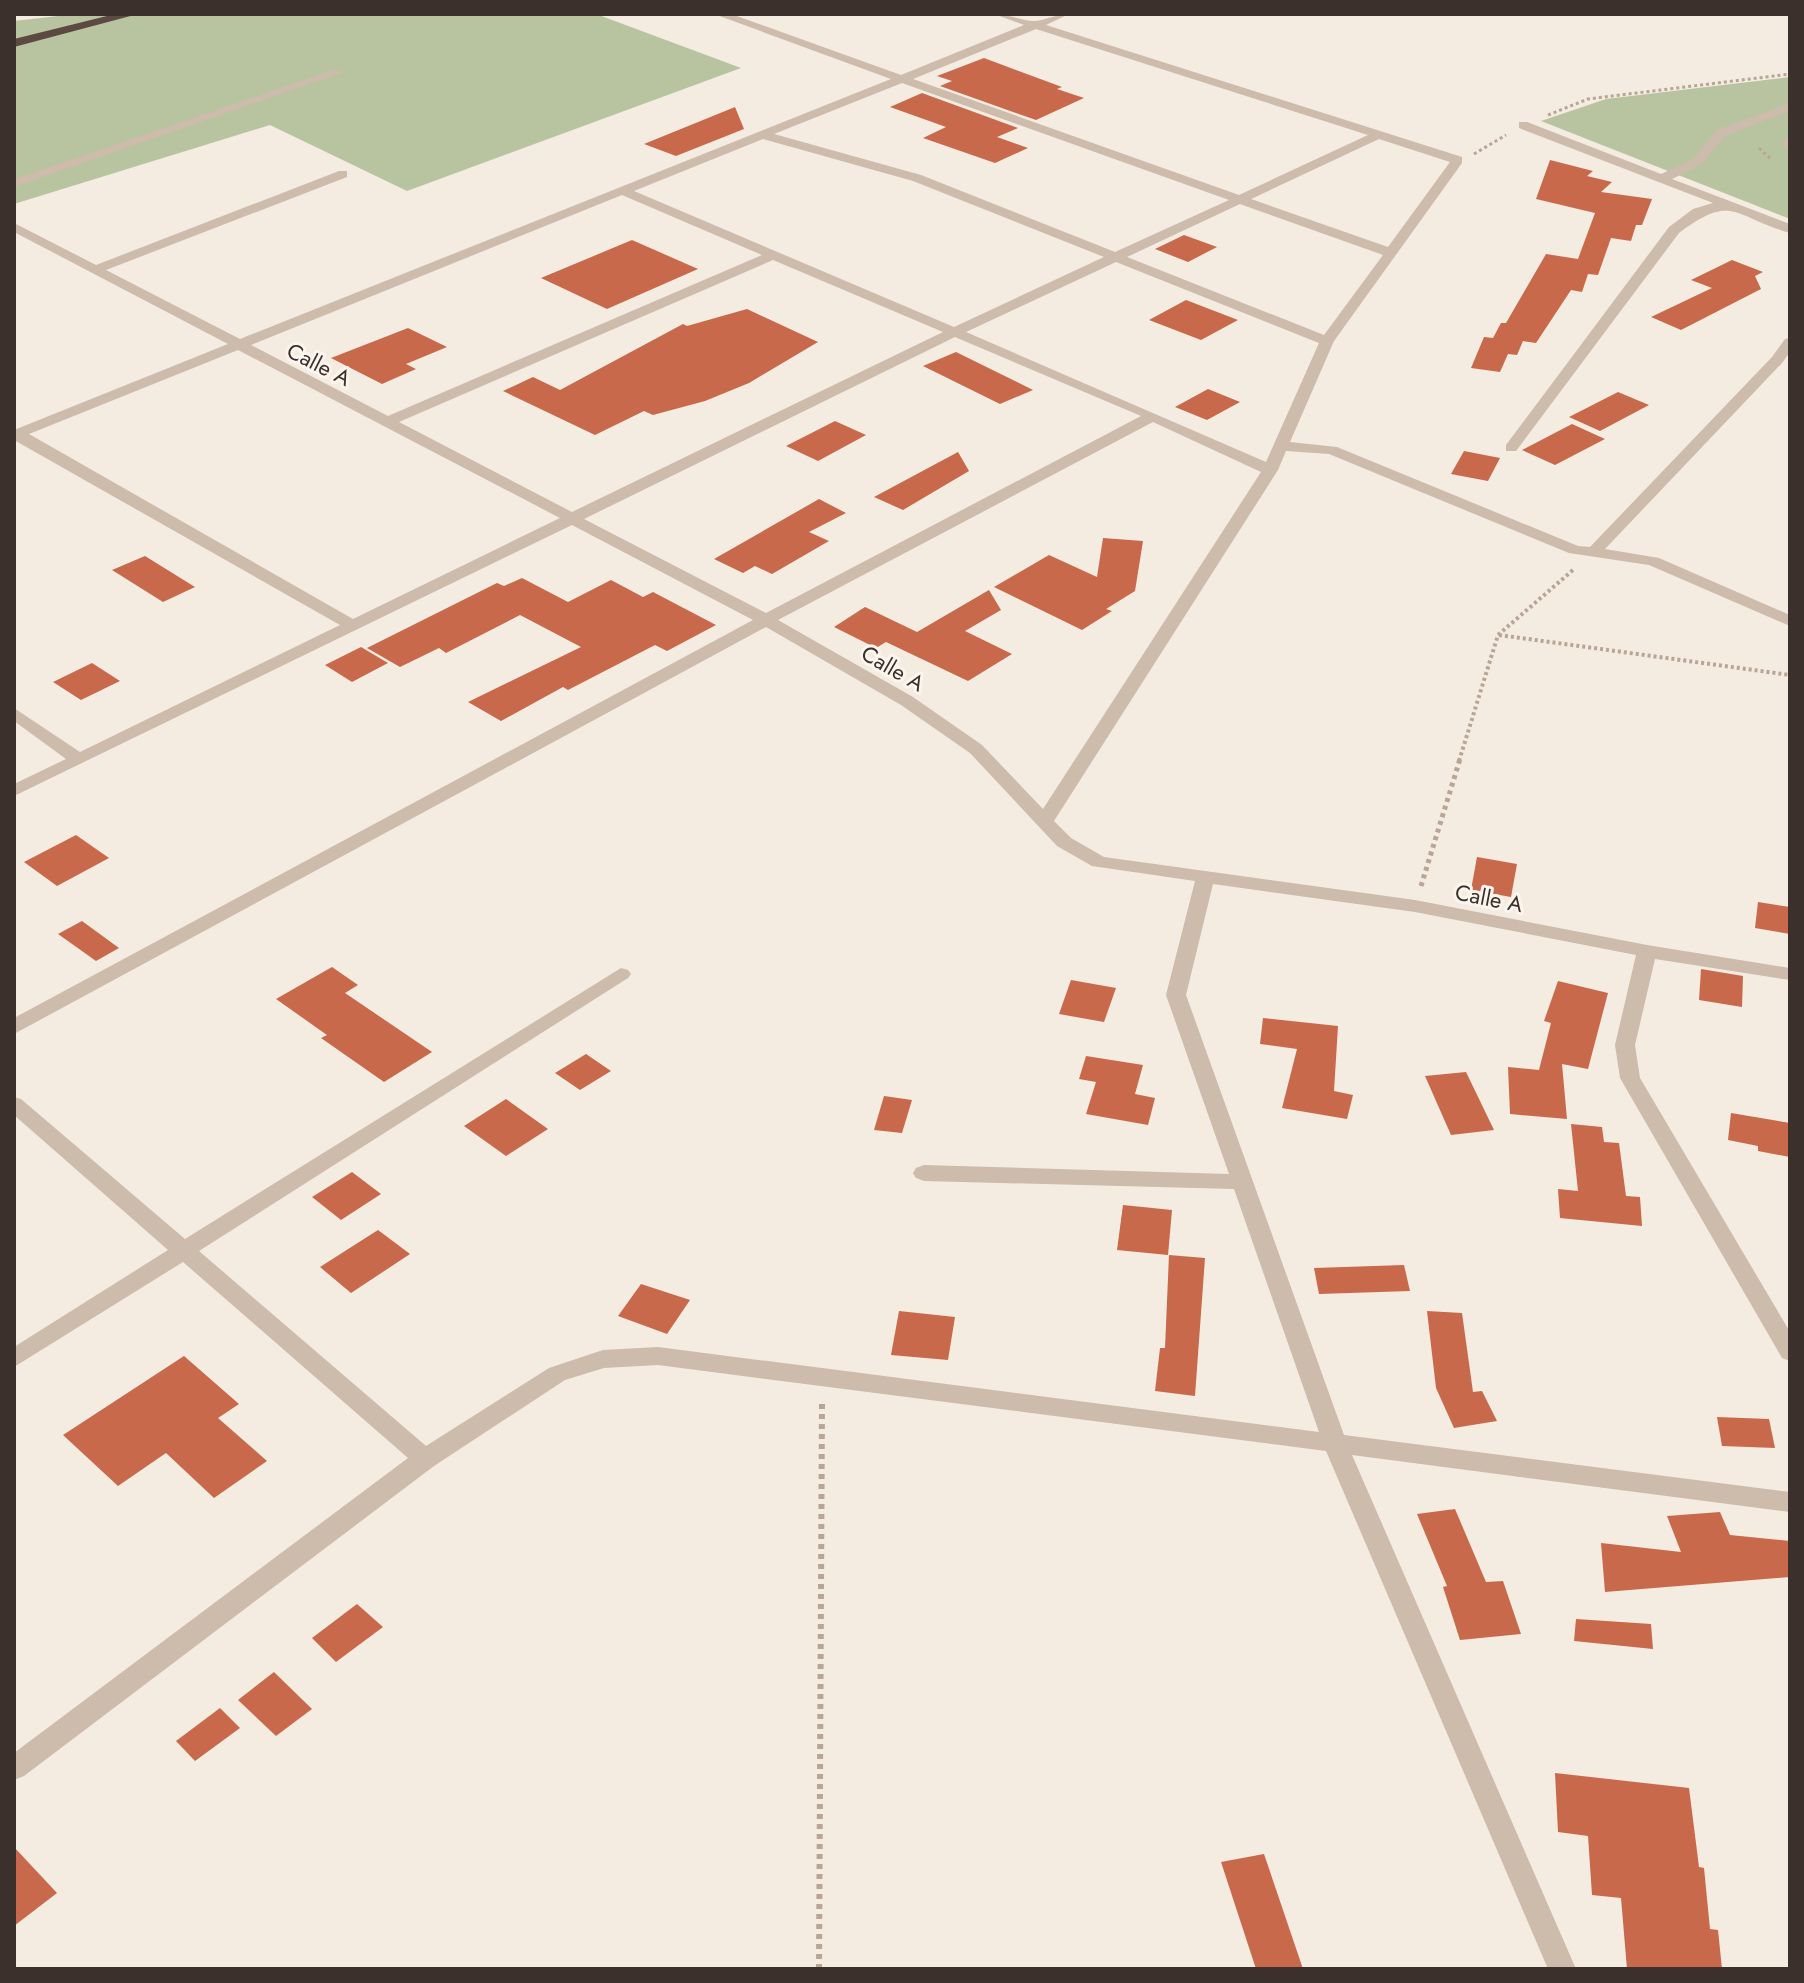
<svg xmlns="http://www.w3.org/2000/svg" width="1804" height="1983" font-family="Jost,sans-serif">
<rect width="100%" height="100%" fill="#f4ebe1"/>
<g fill="#b8c4a0">
<polygon points="76,14 596,14 741,68 407,191 270,125 14,204 14,21"/>
<polygon points="1790,77 1790,219 1541,121 1606,99"/>
</g>
<g fill="#c8694b">
<polygon points="984,58 1062,87 1057,89 1084,98 1036,120 940,86 952,81 937,76"/>
<polygon points="922,93 1018,128 997,137 1028,148 995,163 923,138 946,127 890,107"/>
<polygon points="735,107 744,129 676,156 644,144"/>
<polygon points="1550,160 1593,171 1587,176 1612,182 1601,192 1652,199 1642,225 1636,225 1631,241 1611,238 1598,275 1588,274 1582,292 1571,290 1536,343 1523,341 1517,355 1508,354 1500,372 1471,368 1484,337 1493,338 1501,323 1506,323 1546,254 1578,259 1595,213 1536,199"/>
<polygon points="1184,235 1217,247 1188,262 1155,249"/>
<polygon points="632,240 698,269 607,309 541,278"/>
<polygon points="1732,260 1763,272 1755,276 1761,289 1681,330 1651,317 1712,288 1691,280"/>
<polygon points="1186,300 1238,320 1201,340 1149,320"/>
<polygon points="747,309 818,342 749,383 705,401 653,415 644,411 595,435 503,391 533,377 560,390 683,324 687,326"/>
<polygon points="408,328 447,347 406,364 416,369 382,384 331,358"/>
<polygon points="956,352 1033,390 1000,404 923,366"/>
<polygon points="1208,389 1240,402 1207,420 1175,407"/>
<polygon points="1618,392 1649,405 1600,431 1569,417"/>
<polygon points="835,421 866,435 818,461 786,446"/>
<polygon points="1572,424 1605,439 1555,465 1522,450"/>
<polygon points="1464,451 1500,458 1488,481 1451,474"/>
<polygon points="958,452 969,471 903,510 874,497"/>
<polygon points="819,499 846,513 809,532 829,541 772,574 755,566 743,573 714,559"/>
<polygon points="1103,538 1143,541 1135,591 1106,609 1112,611 1082,630 994,587 1049,555 1097,577"/>
<polygon points="145,556 195,587 163,602 112,570"/>
<polygon points="522,578 568,602 611,580 643,597 653,592 716,625 667,651 655,645 568,690 563,687 501,721 468,702 581,647 520,615 446,653 439,648 400,667 367,648 497,583 504,586"/>
<polygon points="989,590 1001,610 965,631 1012,654 968,681 886,642 876,648 834,627 865,607 917,632"/>
<polygon points="361,647 388,663 352,682 325,665"/>
<polygon points="92,663 120,681 81,700 53,682"/>
<polygon points="76,835 109,858 57,886 24,862"/>
<polygon points="1477,857 1517,864 1511,897 1471,890"/>
<polygon points="1758,902 1790,907 1790,934 1755,928"/>
<polygon points="82,921 119,948 96,961 58,934"/>
<polygon points="332,967 358,985 345,993 432,1052 384,1082 321,1038 327,1035 276,999"/>
<polygon points="1701,969 1743,976 1742,1007 1699,1000"/>
<polygon points="1071,980 1116,988 1104,1022 1059,1014"/>
<polygon points="1558,981 1608,993 1588,1069 1562,1064 1567,1119 1510,1114 1508,1067 1539,1070 1551,1023 1544,1021"/>
<polygon points="1263,1018 1338,1026 1334,1091 1353,1095 1347,1119 1282,1108 1297,1049 1260,1044"/>
<polygon points="586,1054 611,1071 580,1090 555,1073"/>
<polygon points="1086,1056 1143,1065 1135,1094 1155,1098 1148,1125 1086,1114 1096,1082 1079,1079"/>
<polygon points="1466,1072 1494,1130 1451,1135 1425,1076"/>
<polygon points="884,1096 912,1100 902,1133 874,1130"/>
<polygon points="506,1099 548,1129 506,1156 464,1126"/>
<polygon points="1731,1113 1790,1123 1790,1157 1758,1151 1758,1146 1728,1140"/>
<polygon points="1571,1124 1602,1127 1604,1142 1619,1143 1626,1196 1640,1197 1642,1226 1560,1218 1558,1189 1578,1191"/>
<polygon points="352,1172 381,1194 341,1220 312,1197"/>
<polygon points="1123,1205 1172,1210 1168,1255 1117,1250"/>
<polygon points="378,1230 410,1254 351,1293 320,1267"/>
<polygon points="1169,1255 1205,1258 1195,1396 1155,1391 1160,1348 1165,1348"/>
<polygon points="1404,1265 1410,1291 1319,1294 1314,1268"/>
<polygon points="641,1284 690,1300 667,1334 618,1316"/>
<polygon points="899,1311 955,1317 948,1360 891,1355"/>
<polygon points="1427,1311 1462,1313 1473,1392 1482,1391 1497,1421 1454,1428 1436,1388"/>
<polygon points="184,1356 239,1404 218,1418 267,1461 214,1498 166,1453 118,1486 63,1435"/>
<polygon points="1717,1417 1769,1419 1775,1448 1722,1446"/>
<polygon points="1455,1509 1486,1582 1503,1581 1521,1634 1460,1640 1443,1587 1447,1586 1417,1514"/>
<polygon points="1720,1512 1730,1535 1790,1541 1790,1577 1605,1592 1601,1543 1681,1552 1667,1516"/>
<polygon points="357,1604 383,1627 336,1662 312,1638"/>
<polygon points="1576,1619 1651,1624 1653,1649 1574,1641"/>
<polygon points="274,1672 312,1709 276,1736 238,1700"/>
<polygon points="220,1708 240,1728 195,1761 176,1741"/>
<polygon points="1555,1773 1689,1788 1699,1867 1704,1868 1710,1929 1718,1930 1722,1969 1627,1969 1621,1898 1592,1895 1588,1836 1558,1832"/>
<polygon points="14,1847 57,1893 14,1926"/>
<polygon points="1264,1854 1303,1969 1256,1969 1221,1862"/>
</g>
<g fill="none" stroke-linecap="round" stroke-linejoin="round">
<g stroke="#b9a596" stroke-width="3" stroke-dasharray="3 3" stroke-linecap="butt">
<polyline points="1548,115 1588,99 1790,74"/>
<polyline points="1759,148 1771,159"/>
<polyline points="1474,154 1506,135"/>
</g>
<g stroke="#b9a596" stroke-width="4" stroke-dasharray="3 3" stroke-linecap="butt">
<polyline points="1499,635 1790,675"/>
<polyline points="1459,761 1498,635 1573,570"/>
</g>
<polyline stroke="#b9a596" stroke-width="5" stroke-dasharray="4 4" stroke-linecap="butt" points="1421,886 1460,759"/>
<polyline stroke="#b9a596" stroke-width="6" stroke-dasharray="5 5" stroke-linecap="butt" points="819,1969 822,1402"/>
<g fill="#cdbbac" fill-rule="evenodd">
<path d="M714 14H731L901 75 1024 25 994 14C1008 14 1026 22 1035 21 1047 20 1056 14 1069 14L1046 25 1462 157V163L1334 341 1290 442 1337 447 1578 546 1590 547 1772 357 1785 339 1790 338V352L1782 363 1605 549 1659 558 1790 615V626L1649 565 1569 553 1329 454 1286 451 1278 470 1054 821 1071 838 1104 857 1415 900 1647 945 1790 968V980L1655 959 1635 1045 1640 1078 1790 1332V1361L1782 1358 1620 1078 1615 1045 1636 955 1415 912 1213 884 1186 995 1344 1435 1790 1492V1512L1352 1455 1576 1969H1548L1326 1451 658 1365 604 1368 565 1380 434 1466 24 1776 14 1780V1753L408 1458 183 1262 14 1367V1347L168 1250 14 1115V1097L21 1099 185 1239 621 968 628 970 631 974 628 978 199 1251 426 1446 549 1368 603 1350 658 1347 1319 1432 1234 1189 924 1181 916 1178 913 1173 916 1168 924 1165 1229 1174 1166 995 1195 881 1092 866 1057 846 970 753 901 705 766 627 14 1034V1018L753 620 572 525 14 796V784L66 759 14 721V708L80 752 340 625 14 440V430L228 344 14 232V223L96 265 339 171H347V177L106 270 240 339 891 79ZM1036 29 1368 135 1239 195 913 79ZM902 83 1229 200 1115 252 921 175 774 134ZM763 139 913 181 1104 257 954 327 634 191ZM1379 139 1450 162 1388 247 1251 199ZM622 195 762 255 388 416 251 345ZM1240 204 1383 255 1324 335 1127 257ZM773 260 943 332 572 512 399 422ZM1116 262 1319 343 1266 462 966 332ZM955 337 1141 416 766 613 584 519ZM238 350 560 518 353 619 29 434ZM1153 422 1261 472 1043 809 982 745 913 697 778 620Z"/>
<polygon points="334,70 344,72 14,187 14,179"/>
<path d="M1790 103V111L1725 136 1701 165 1672 179 1790 224V233C1734 217 1733 192 1679 233L1516 451H1506V445L1669 227 1693 209 1713 203 1519 128V122H1527L1661 174 1693 159 1717 130Z"/>
<polygon points="1790,138 1790,147 1783,147 1783,141"/>
</g>
<polygon fill="#5c4a42" fill-rule="evenodd" points="115,14 138,14 14,47 14,39"/>
</g>
<g text-anchor="middle" dominant-baseline="central" stroke-width="6" stroke-linejoin="round" paint-order="stroke">
<g font-size="22" fill="#3b302b" stroke="#fbf5ee">
<text transform="translate(319 364) rotate(27)">Calle A</text>
<text transform="translate(893 668) rotate(30)">Calle A</text>
<text transform="translate(1489 898) rotate(11)">Calle A</text>
</g>
</g>
<rect width="1804" height="1983" fill="none" stroke="#3b302b" stroke-width="32"/>
</svg>
